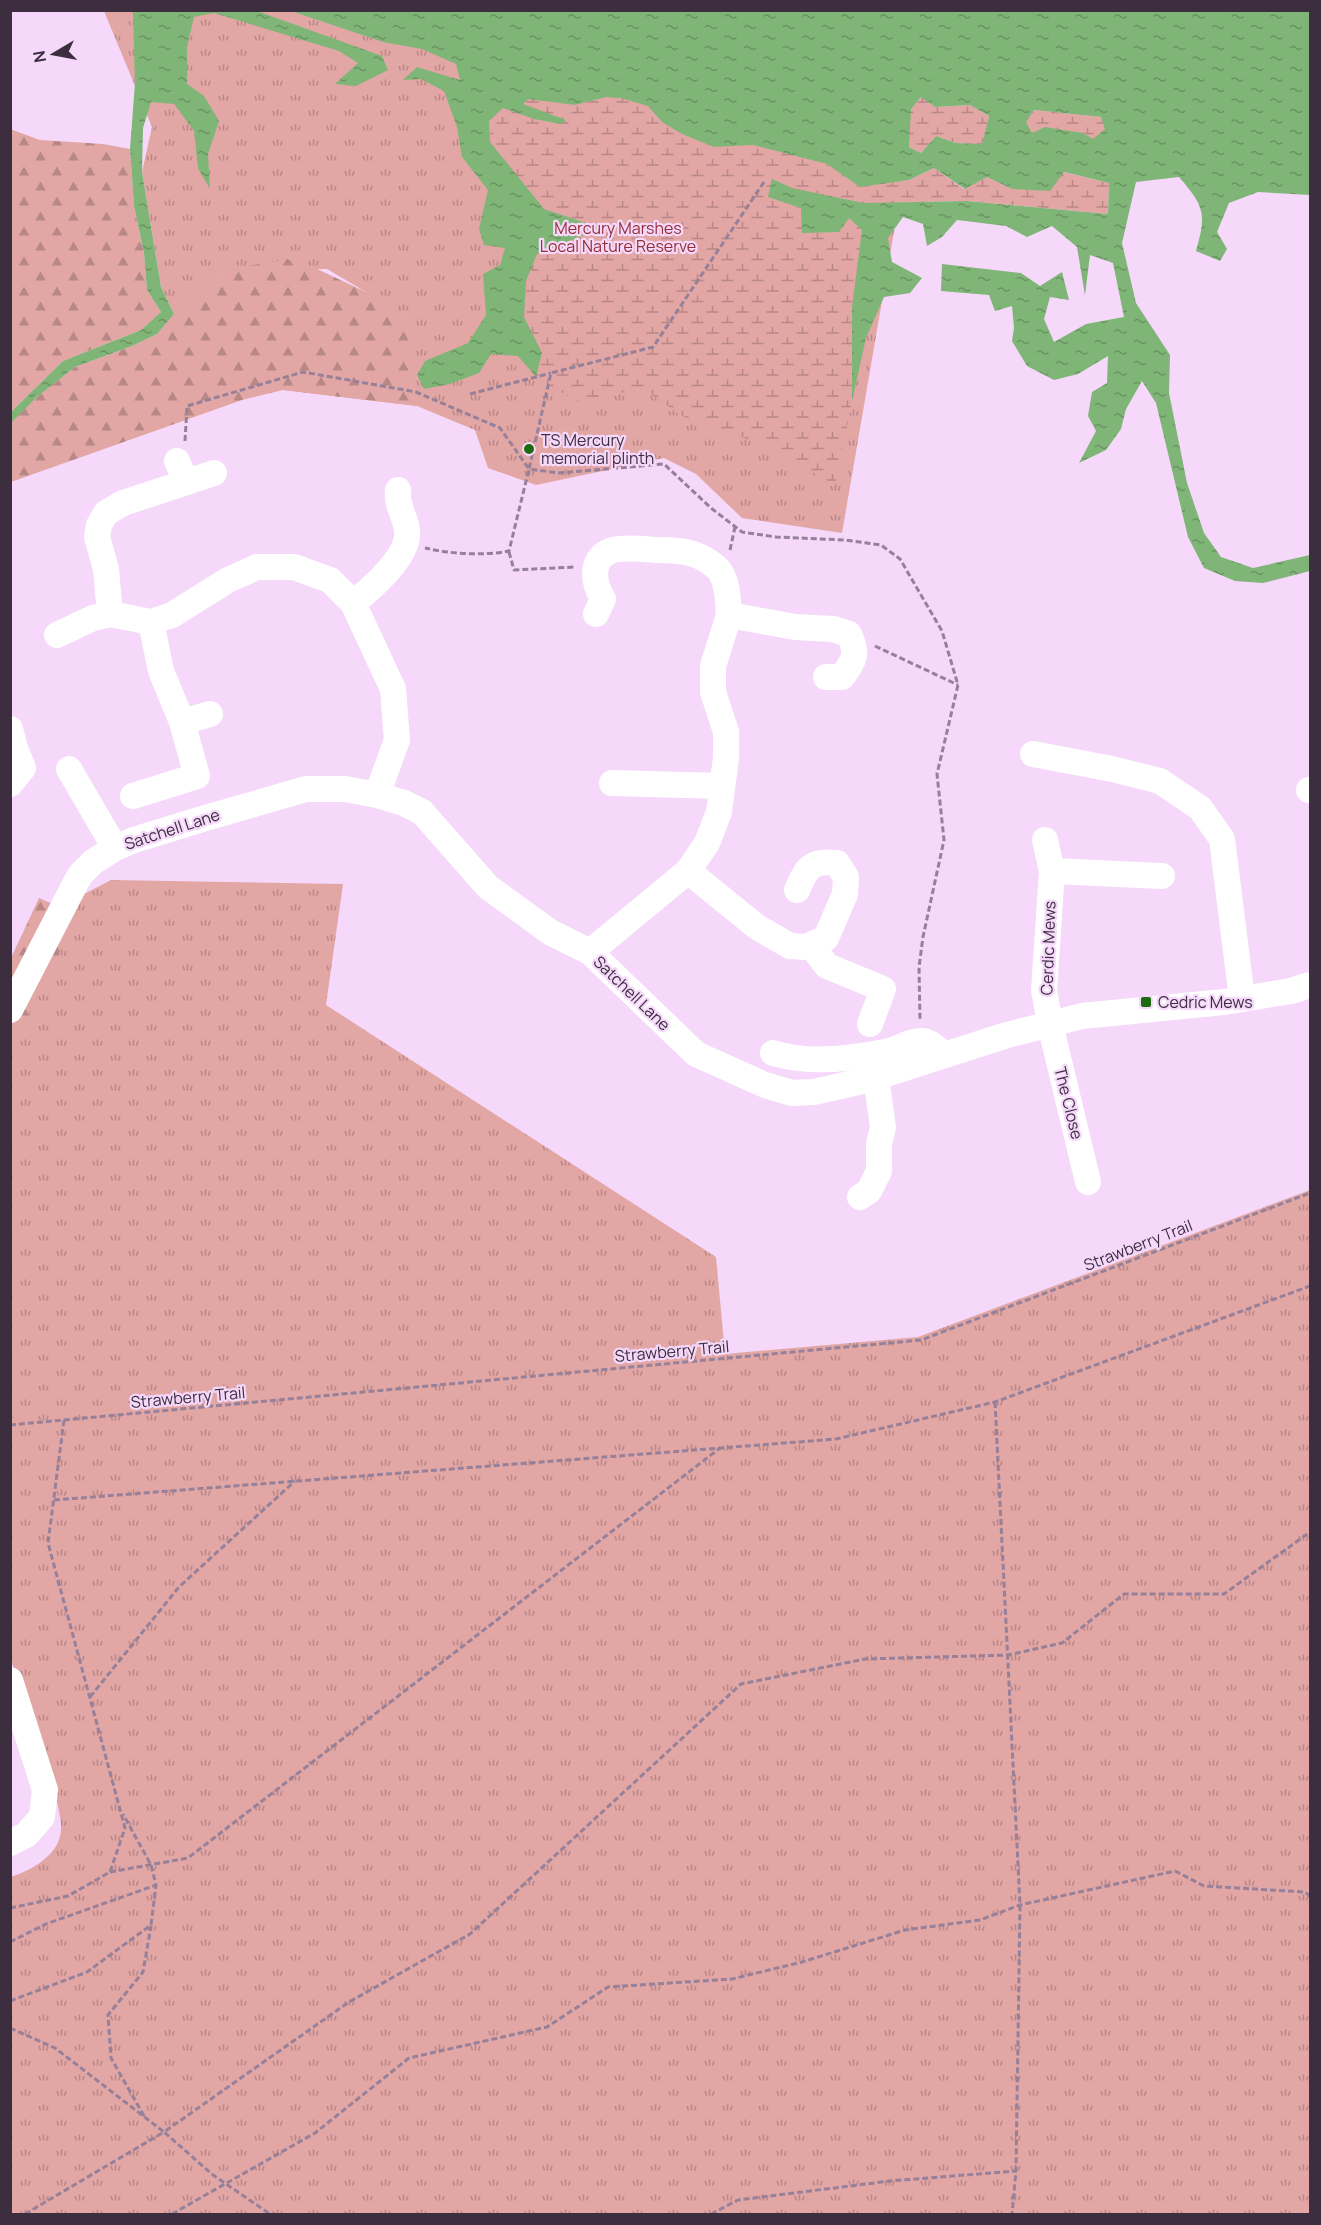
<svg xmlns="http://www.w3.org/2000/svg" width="1321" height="2225" font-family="Manrope,sans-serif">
<defs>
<pattern id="grass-tufts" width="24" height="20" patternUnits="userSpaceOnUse" patternTransform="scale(1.5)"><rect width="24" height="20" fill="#e2a6a4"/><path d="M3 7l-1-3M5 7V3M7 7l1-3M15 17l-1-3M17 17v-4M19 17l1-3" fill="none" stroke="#b88887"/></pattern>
<pattern id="forest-firs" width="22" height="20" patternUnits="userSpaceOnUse" patternTransform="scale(1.5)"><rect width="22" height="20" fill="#e2a6a4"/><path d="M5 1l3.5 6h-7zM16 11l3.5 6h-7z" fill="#b88887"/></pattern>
<pattern id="wetland-marsh" width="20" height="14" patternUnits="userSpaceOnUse" patternTransform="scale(1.5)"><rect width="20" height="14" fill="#e2a6a4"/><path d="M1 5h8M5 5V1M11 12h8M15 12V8" fill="none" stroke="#b88887"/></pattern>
<pattern id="water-ripples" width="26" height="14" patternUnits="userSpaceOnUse" patternTransform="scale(1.5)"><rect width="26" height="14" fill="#7fb576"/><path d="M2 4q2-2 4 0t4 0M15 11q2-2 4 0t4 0" fill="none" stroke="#699462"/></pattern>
</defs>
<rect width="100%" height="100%" fill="#f5d8fa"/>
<g fill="url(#grass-tufts)">
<polygon points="104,11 932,11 842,533 742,518 696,474 664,458 536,485 488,468 475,430 417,406 283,390 405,315 327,269 220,271 157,334 174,314 161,287 142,172 152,127"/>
<path d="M111 880 343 884 326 1005 716 1257 725 1354 918 1337 1310 1190V2214H11L10 1877C33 1870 63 1853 61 1825 61 1819 59 1812 58 1806L11 1660V1024L67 903Z"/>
</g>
<g fill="url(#forest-firs)">
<polygon points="10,129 40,140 103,144 130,149 134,206 144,253 147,290 161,312 141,330 63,361 11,412"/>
<polygon points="287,259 315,268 398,307 416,330 412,360 417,406 283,390 242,400 11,482 10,423 37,397 75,367 132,346 157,334 174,314 220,271"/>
<path d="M39 898 62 908C69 924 65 936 60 951L11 1050V958Z"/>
</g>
<g fill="url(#wetland-marsh)">
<polygon points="606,97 621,98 648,106 662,122 682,134 714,146 753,145 827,164 860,187 909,180 934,168 964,189 987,177 1012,189 1063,172 1109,183 1108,214 967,201 863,203 792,188 772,180 769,197 801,208 849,218 862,230 852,307 852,401 835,485 762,444 682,416 645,390 620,393 581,404 536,377 542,353 524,317 526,281 537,254 601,228 544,209 490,142 489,121 503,108 534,119 522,103 529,99 575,105"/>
<polygon points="921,97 935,107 970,105 989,116 982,145 956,143 936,136 921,153 909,147 911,109"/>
<polygon points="1034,110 1101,117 1106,129 1093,140 1083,133 1031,134 1025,122"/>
</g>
<g fill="url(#water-ripples)" fill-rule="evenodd">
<polygon points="129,11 257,11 382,56 388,70 356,86 335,84 358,63 339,51 214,13 194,17 187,47 187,84 204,96 219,121 208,154 210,189 198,168 194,131 174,104 151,102 143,128 142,172 161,287 174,314 157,334 132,346 75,367 37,397 11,423 11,412 63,361 141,330 161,312 147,290 144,253 134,206 130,149 135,83 133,13"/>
<path d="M291 11H1310V195L1258 192 1229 203 1217 232 1227 249 1220 261 1196 251C1207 213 1204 206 1179 177L1136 182 1122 243 1136 303 1170 355 1169 393 1187 483 1204 533 1221 557 1253 568 1310 555V571L1263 583 1235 581 1204 568 1188 537 1156 403 1142 381 1126 409 1121 429 1106 450 1079 463 1096 431 1088 416 1092 392 1107 383 1108 356 1078 374 1054 380 1027 366 1012 341 1014 328 1012 306 995 311 989 295 941 291 942 264 1021 273 1040 286 1062 272 1069 300 1050 297 1044 319 1054 342 1086 324 1124 317 1113 263 1090 255 1085 295 1077 247 1052 226 1027 237 1006 226 957 220 942 237 927 246 923 224 903 217 888 238 892 262 922 278 910 293 884 297 866 338 852 401V307L862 230 849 218 839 232 802 233 801 208 768 197 772 179 792 188 863 203 967 201 1108 214 1109 183 1064 172 1050 191 1012 189 987 177 965 189 934 168 909 180 860 187 827 164 753 145 714 147 682 134 662 122 648 106 621 98 606 97 575 105 529 99 523 104 566 120 561 124 534 119 503 108 489 121 490 142 544 209 601 228 537 254 526 281 524 317 542 353 536 377 518 356 491 354 479 373 450 384 424 389 417 375 425 361 468 343 486 315 483 274 500 265 505 248 484 245 479 229 488 190 462 157 457 127 444 91 421 79 403 80 417 67 460 80 456 64 422 49 383 42ZM921 97 935 107 970 105 989 116 982 144 956 143 936 136 921 153 909 147 911 109ZM1034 110 1101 117 1105 129 1093 139 1083 133 1045 127 1032 133 1026 122Z"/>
</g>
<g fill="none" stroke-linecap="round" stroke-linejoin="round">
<g stroke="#96809a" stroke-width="3" stroke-dasharray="6 3" stroke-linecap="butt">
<polyline points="764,182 653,347 551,373 529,469 558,473 664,464 711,508 742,532 776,537 845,540 881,545 900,559 942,631 958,685 937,774 944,840 923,937 919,967 920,1021"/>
<polyline points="470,394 551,373"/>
<path d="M185 441 187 406 303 372 416 392 500 428 529 469 509 551C483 556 451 554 425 548"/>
<polyline points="730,550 735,527"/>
<polyline points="509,552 514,570 575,567"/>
<polyline points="875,646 958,685"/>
<polyline points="995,1402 1020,1905 1016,2171 1012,2214"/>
<polyline points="10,1425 921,1340 1310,1193"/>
<polyline points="54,1500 836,1439 995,1402 1310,1286"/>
<polyline points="90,1697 179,1587 295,1481"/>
<polyline points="110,1872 188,1858 720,1448"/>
<polyline points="10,1908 68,1896 110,1872 125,1828 48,1543 64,1420"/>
<polyline points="10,1942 46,1924 156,1885"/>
<polyline points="10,2001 87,1972 151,1925 156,1885 151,1865 123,1814"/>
<polyline points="10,2028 55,2048 164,2132 349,2002 470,1934 741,1684 865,1659 1008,1655 1062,1643 1124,1594 1224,1594 1310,1532"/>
<polyline points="144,2116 111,2058 108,2015 143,1972 151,1926"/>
<polyline points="25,2214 164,2132 213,2175 270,2214"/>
<polyline points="172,2214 315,2133 409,2058 547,2027 608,1987 732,1979 802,1962 905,1930 980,1920 1020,1905 1175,1871 1204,1886 1305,1892 1310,1896"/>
<polyline points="711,2214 738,2200 890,2181 1016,2171"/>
</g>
<g stroke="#fff" stroke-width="26">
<polyline points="177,461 186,482"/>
<path d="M353 603C370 590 411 555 407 530 405 515 396 505 398 490"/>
<polyline points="110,614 106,569 97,537 99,525 106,513 123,503 214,473"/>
<path d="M596 614 603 599C593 583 589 557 613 550 626 547 642 549 655 550 668 550 684 550 696 555 702 557 711 563 716 567 728 578 728 600 729 615"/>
<polyline points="57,635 93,618 110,614 151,622 172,615 228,580 257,567 294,567 330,580 353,603 393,689 397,740 377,795"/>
<polyline points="182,722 210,714"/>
<polyline points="10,729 15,748 23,768 10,784"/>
<polyline points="1033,754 1112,769 1160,781 1200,808 1222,839 1242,999"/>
<polyline points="69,769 115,848"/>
<polyline points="612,783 722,786"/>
<polyline points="1309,790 1310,790"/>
<polyline points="133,796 197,776 182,722 161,671 151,622"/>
<polyline points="1045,840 1052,871 1044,990 1050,1024 1088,1182"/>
<path d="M688 871 757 927 790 946 806 947 826 938 845 894 846 877 837 863C811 860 807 867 797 890"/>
<polyline points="1052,871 1162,876"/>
<polyline points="811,945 827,966 883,989 870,1024"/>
<path d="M590 952 688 871 707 843 719 812 726 758V732L713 692V666L729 615 795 627 833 629 849 634C858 654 855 659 842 677H826"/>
<polyline points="10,1010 73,888 80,875 93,862 115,848 134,840 202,819 306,789 345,789 377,795 404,803 422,812 488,887 550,932 590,952 696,1054 765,1085 792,1093 814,1092 867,1080 1007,1035 1082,1016 1224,1002 1291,991 1310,985"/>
<path d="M773 1053C807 1064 850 1059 885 1052 897 1050 908 1041 921 1041 931 1041 937 1049 944 1055"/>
<polyline points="860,1197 869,1191 879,1171 879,1144 883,1127 876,1077"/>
<polyline points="10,1680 45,1790 42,1817 26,1835 10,1843"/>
</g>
</g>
<g fill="#1d6b0e" stroke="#f5d8fa" stroke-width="2">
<circle cx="529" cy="449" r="6"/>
<rect x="1140" y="996" width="12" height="12" rx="3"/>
</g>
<g text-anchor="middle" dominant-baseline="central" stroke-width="4.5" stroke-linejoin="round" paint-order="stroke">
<g font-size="16" fill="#932e34" stroke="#f5d8fa">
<text x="618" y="228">Mercury Marshes<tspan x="618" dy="18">Local Nature Reserve</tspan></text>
</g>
<g font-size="16" fill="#3c2e3f" stroke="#f5d8fa" text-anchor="start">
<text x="541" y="440">TS Mercury<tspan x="541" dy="18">memorial plinth</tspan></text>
<text x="1158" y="1002">Cedric Mews</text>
</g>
<g font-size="16" fill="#3c2e3f" stroke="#f5d8fa">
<text transform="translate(172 829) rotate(-18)">Satchell Lane</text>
<text transform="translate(1048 948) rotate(-88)">Cerdic Mews</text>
<text transform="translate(632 993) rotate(44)">Satchell Lane</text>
<text transform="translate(1069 1103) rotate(76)">The Close</text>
<text transform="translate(1138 1245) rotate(-21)">Strawberry Trail</text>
<text transform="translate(672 1351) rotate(-5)">Strawberry Trail</text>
<text transform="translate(188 1397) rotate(-5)">Strawberry Trail</text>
</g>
</g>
<rect width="1321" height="2225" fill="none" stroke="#3c2e3f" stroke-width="24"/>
<g transform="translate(54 54) rotate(260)" stroke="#f5d8fa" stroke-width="4.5" paint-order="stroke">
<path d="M0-4.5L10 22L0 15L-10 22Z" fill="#3c2e3f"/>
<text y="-9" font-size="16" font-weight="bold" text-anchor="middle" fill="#3c2e3f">N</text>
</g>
</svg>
